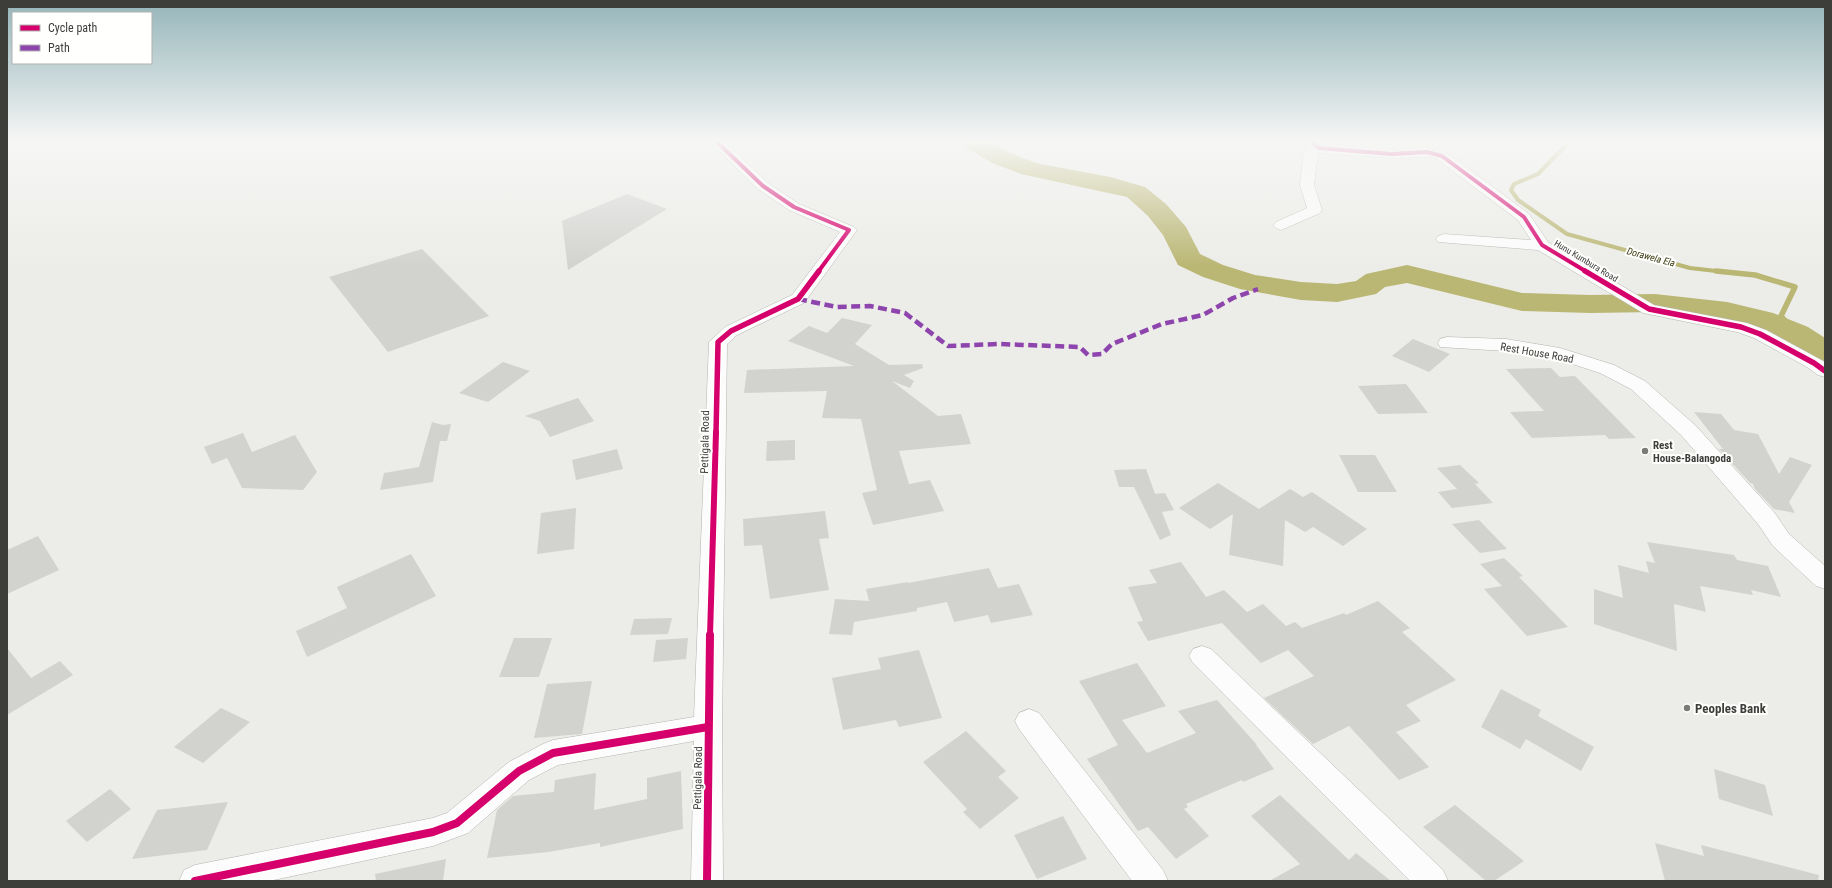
<svg xmlns="http://www.w3.org/2000/svg" width="1832" height="888" font-family="'Roboto Condensed',sans-serif">
<rect width="100%" height="100%" fill="#ecece8"/>
<g fill="none" stroke-linecap="round" stroke-linejoin="round">
<polyline stroke="#bab774" stroke-width="4" points="1569,142 1538,174 1514,184 1511,190 1518,200 1567,234 1690,268 1725,272"/>
<polyline stroke="#bab774" stroke-width="5.5" points="1716,271 1755,275 1795,287 1781,316 1797,334"/>
<polygon fill="#bab774" fill-rule="evenodd" points="962,142 991,142 1010,153 1036,163 1110,177 1145,187 1166,204 1186,227 1200,254 1223,265 1255,275 1301,282 1337,284 1356,281 1366,274 1407,265 1522,293 1590,295 1655,294 1727,302 1773,313 1808,327 1825,338 1825,363 1813,360 1786,341 1751,327 1726,320 1655,312 1590,313 1522,311 1407,283 1385,287 1376,294 1337,302 1301,300 1240,289 1203,277 1178,265 1163,235 1148,216 1127,197 1021,174 992,163 966,147"/>
</g>
<g fill="#d2d2cf">
<polygon points="627,194 667,209 568,270 562,221"/>
<polygon points="422,249 489,316 388,352 329,277"/>
<polygon points="842,318 872,325 855,344 889,365 922,364 923,368 904,375 914,381 910,388 892,381 938,416 961,414 971,444 899,451 909,484 930,480 944,511 873,525 862,493 877,490 861,419 822,418 827,391 744,393 747,370 854,366 788,341 809,326 827,333"/>
<polygon points="1413,339 1450,354 1429,372 1392,356"/>
<polygon points="503,362 530,371 488,402 459,393"/>
<polygon points="1551,368 1560,377 1575,376 1636,438 1609,439 1605,435 1532,438 1510,412 1544,411 1506,369"/>
<polygon points="1406,384 1428,413 1378,414 1358,386"/>
<polygon points="578,398 594,421 550,437 540,421 525,416"/>
<polygon points="1694,412 1721,414 1734,430 1758,434 1779,474 1790,457 1812,465 1789,502 1795,513 1774,509 1755,489 1753,484 1750,483 1719,449 1723,449"/>
<polygon points="432,422 443,425 451,424 447,441 440,441 433,482 380,490 384,473 419,467"/>
<polygon points="243,433 252,452 295,435 317,472 303,490 242,488 227,458 212,464 204,447"/>
<polygon points="795,440 795,460 766,461 767,441"/>
<polygon points="617,449 623,469 576,480 572,460"/>
<polygon points="1339,455 1375,455 1397,492 1358,492"/>
<polygon points="1460,465 1479,483 1475,484 1493,503 1452,508 1438,492 1457,489 1437,468"/>
<polygon points="1146,469 1155,494 1165,493 1174,510 1162,512 1171,535 1160,540 1134,487 1119,487 1114,470"/>
<polygon points="1218,483 1259,509 1290,489 1303,497 1312,492 1367,529 1343,546 1313,527 1305,532 1285,520 1283,566 1229,555 1233,514 1210,529 1179,508"/>
<polygon points="576,508 574,549 537,554 541,513"/>
<polygon points="825,511 829,538 819,539 829,590 770,599 762,545 744,546 743,519"/>
<polygon points="1479,520 1507,549 1480,553 1452,524"/>
<polygon points="38,536 59,570 7,594 7,550"/>
<polygon points="1647,542 1734,555 1737,560 1768,566 1781,597 1751,590 1753,595 1700,586 1706,612 1674,604 1677,651 1594,624 1594,589 1623,598 1618,565 1649,573 1646,561 1655,563"/>
<polygon points="411,554 436,596 307,657 296,631 347,608 337,587"/>
<polygon points="1504,558 1523,576 1519,577 1568,627 1527,636 1484,589 1502,586 1480,564"/>
<polygon points="1181,562 1206,597 1224,590 1247,612 1263,604 1286,626 1295,622 1302,628 1344,613 1346,615 1378,601 1410,628 1402,632 1456,680 1406,705 1421,721 1396,732 1429,767 1399,780 1349,726 1313,744 1264,698 1314,676 1288,650 1261,663 1222,623 1148,641 1137,622 1143,621 1128,587 1157,583 1149,570"/>
<polygon points="989,568 998,588 1019,584 1033,615 991,623 988,615 954,622 947,602 917,608 917,611 854,622 852,635 829,634 835,599 869,601 866,589 908,582 908,583"/>
<polygon points="672,618 668,634 630,635 634,619"/>
<polygon points="514,638 552,638 539,677 499,677"/>
<polygon points="688,638 686,659 653,662 656,640"/>
<polygon points="7,648 31,678 60,661 73,675 7,715"/>
<polygon points="919,650 942,718 899,727 896,720 843,730 832,678 881,669 878,658"/>
<polygon points="1137,663 1166,706 1122,720 1147,753 1196,733 1178,711 1217,700 1257,745 1256,745 1274,769 1243,782 1242,780 1186,804 1188,807 1184,809 1209,836 1176,859 1148,827 1138,831 1087,759 1118,745 1079,681"/>
<polygon points="592,681 582,734 534,738 547,684"/>
<polygon points="1501,689 1541,710 1538,716 1594,747 1581,771 1526,739 1520,749 1481,727"/>
<polygon points="221,708 250,722 203,763 174,747"/>
<polygon points="966,731 1006,771 998,777 1019,798 980,829 963,812 967,809 923,762"/>
<polygon points="1714,769 1765,785 1773,816 1719,799"/>
<polygon points="681,771 683,829 600,847 600,843 548,852 487,858 497,810 513,796 554,792 555,780 596,773 594,810 647,799 647,778"/>
<polygon points="110,789 131,809 87,842 66,821"/>
<polygon points="1280,795 1349,860 1356,853 1391,881 1269,881 1300,864 1251,816"/>
<polygon points="228,802 207,850 132,859 157,810"/>
<polygon points="1455,805 1524,861 1494,881 1486,881 1423,827"/>
<polygon points="1063,816 1087,859 1037,879 1014,835"/>
<polygon points="1655,843 1704,856 1701,845 1819,875 1818,881 1665,881"/>
<polygon points="446,859 443,881 376,881 375,874"/>
</g>
<g fill="none" stroke-linecap="round" stroke-linejoin="round">
<defs>
<g id="minor">
<polygon points="710,142 725,142 768,183 799,204 854,227 857,230 804,303 737,335 727,344 722,727 723,881 691,881 694,741 558,765 529,780 468,833 433,846 269,881 179,881 184,870 195,865 433,818 447,813 509,762 543,744 553,740 694,717 709,342 725,327 792,295 840,232 789,210 758,189"/>
<polygon points="1305,142 1320,142 1323,144 1392,150 1427,148 1447,153 1529,214 1548,242 1654,305 1747,323 1766,330 1825,362 1825,377 1818,375 1807,367 1754,338 1737,332 1643,313 1538,250 1438,242 1436,239 1438,236 1444,234 1531,240 1518,220 1437,159 1433,157 1392,158 1318,153 1314,185 1322,210 1320,213 1286,228 1281,230 1276,228 1273,225 1276,222 1307,208 1300,185 1304,151 1310,147"/>
<polygon points="1447,337 1506,339 1560,348 1614,365 1645,381 1695,425 1774,512 1789,534 1825,566 1825,589 1816,586 1773,546 1758,524 1681,435 1631,389 1600,373 1557,359 1506,351 1440,347 1438,343 1440,339"/>
<polygon points="1202,646 1211,649 1443,870 1448,881 1410,881 1193,663 1189,656 1193,649"/>
<polygon points="1029,709 1039,713 1163,870 1168,881 1132,881 1019,729 1015,721 1019,713"/>
</g>
</defs>
<use href="#minor" stroke="#b3b3af" stroke-width="1"/>
<use href="#minor" fill="#fcfcfc" fill-rule="evenodd"/>
<polyline stroke="#8e44ad" stroke-width="4.5" stroke-dasharray="9 4.5" stroke-linecap="butt" points="798,299 837,307 870,306 905,313 948,346 998,344 1080,347 1088,355 1102,354 1112,344 1162,324 1203,315 1233,298 1258,289"/>
<defs>
<g id="cycleway-far3">
<polyline points="717,142 763,186 794,207 849,230 818,272"/>
<polyline points="1312,142 1319,148 1392,154 1427,152 1442,156 1524,217 1542,245 1587,272"/>
</g>
<g id="cycleway-far2">
<polyline points="1585,271 1649,309 1741,327 1760,334 1814,363 1825,371"/>
<polyline points="716,433 718,342 731,331 798,299 819,271"/>
</g>
<polyline id="cycleway-far1" points="710,636 716,432"/>
<g id="cycleway">
<polyline points="195,881 433,832 457,823 519,771 553,753 708,727"/>
<polyline points="707,881 710,635"/>
</g>
</defs>
<use href="#cycleway-far3" stroke="#fffffe" stroke-width="6"/>
<use href="#cycleway-far2" stroke="#fffffe" stroke-width="8"/>
<use href="#cycleway-far1" stroke="#fffffe" stroke-width="9"/>
<use href="#cycleway" stroke="#fffffe" stroke-width="11"/>
<use href="#cycleway-far3" stroke="#d6006c" stroke-width="4"/>
<use href="#cycleway-far2" stroke="#d6006c" stroke-width="5.5"/>
<use href="#cycleway-far1" stroke="#d6006c" stroke-width="6"/>
<use href="#cycleway" stroke="#d6006c" stroke-width="8"/>
</g>
<linearGradient id="sky" x2="0" y2="1"><stop stop-color="#95b5ba"/><stop offset="0.53" stop-color="#f6f6f5"/><stop offset="1" stop-color="#f6f6f5" stop-opacity="0"/></linearGradient>
<rect width="1832" height="266" fill="url(#sky)"/>
<g fill="#7a7a77" stroke="#fffffe" stroke-width="1.5">
<circle cx="1645" cy="451" r="4"/>
<circle cx="1687" cy="708" r="4"/>
</g>
<g text-anchor="middle" dominant-baseline="central" stroke-width="4" stroke-linejoin="round" paint-order="stroke">
<g font-size="9" fill="#3d3d3a" stroke="#fffffe">
<text transform="translate(1586 261) rotate(31)">Hunu Kumbura Road</text>
</g>
<g font-size="10" font-style="italic" fill="#3f3d15" stroke="#fffffe">
<text transform="translate(1651 257) rotate(15)">Dorawela Ela</text>
</g>
<g font-size="11" fill="#3d3d3a" stroke="#fffffe">
<text transform="translate(1537 353) rotate(10)">Rest House Road</text>
<text transform="translate(705 442) rotate(-89)">Pettigala Road</text>
<text transform="translate(698 778) rotate(-89)">Pettigala Road</text>
</g>
<g font-size="11" font-weight="bold" fill="#3d3d3a" stroke="#fffffe" text-anchor="start">
<text x="1653" y="445">Rest<tspan x="1653" dy="13">House-Balangoda</tspan></text>
</g>
<g font-size="13" font-weight="bold" fill="#3d3d3a" stroke="#fffffe" text-anchor="start">
<text x="1695" y="708">Peoples Bank</text>
</g>
</g>
<rect width="1832" height="888" fill="none" stroke="#3d3d3a" stroke-width="16"/>
<rect x="12" y="12" width="140" height="52" fill="#fffffe" stroke="#b1b1b0"/>
<rect x="20" y="25" width="20" height="6" fill="#d6006c" stroke="#b1b1b0"/>
<text x="48" y="32" font-size="12" fill="#3d3d3a">Cycle path</text>
<rect x="20" y="45" width="20" height="6" fill="#8e44ad" stroke="#b1b1b0"/>
<text x="48" y="52" font-size="12" fill="#3d3d3a">Path</text>
</svg>
